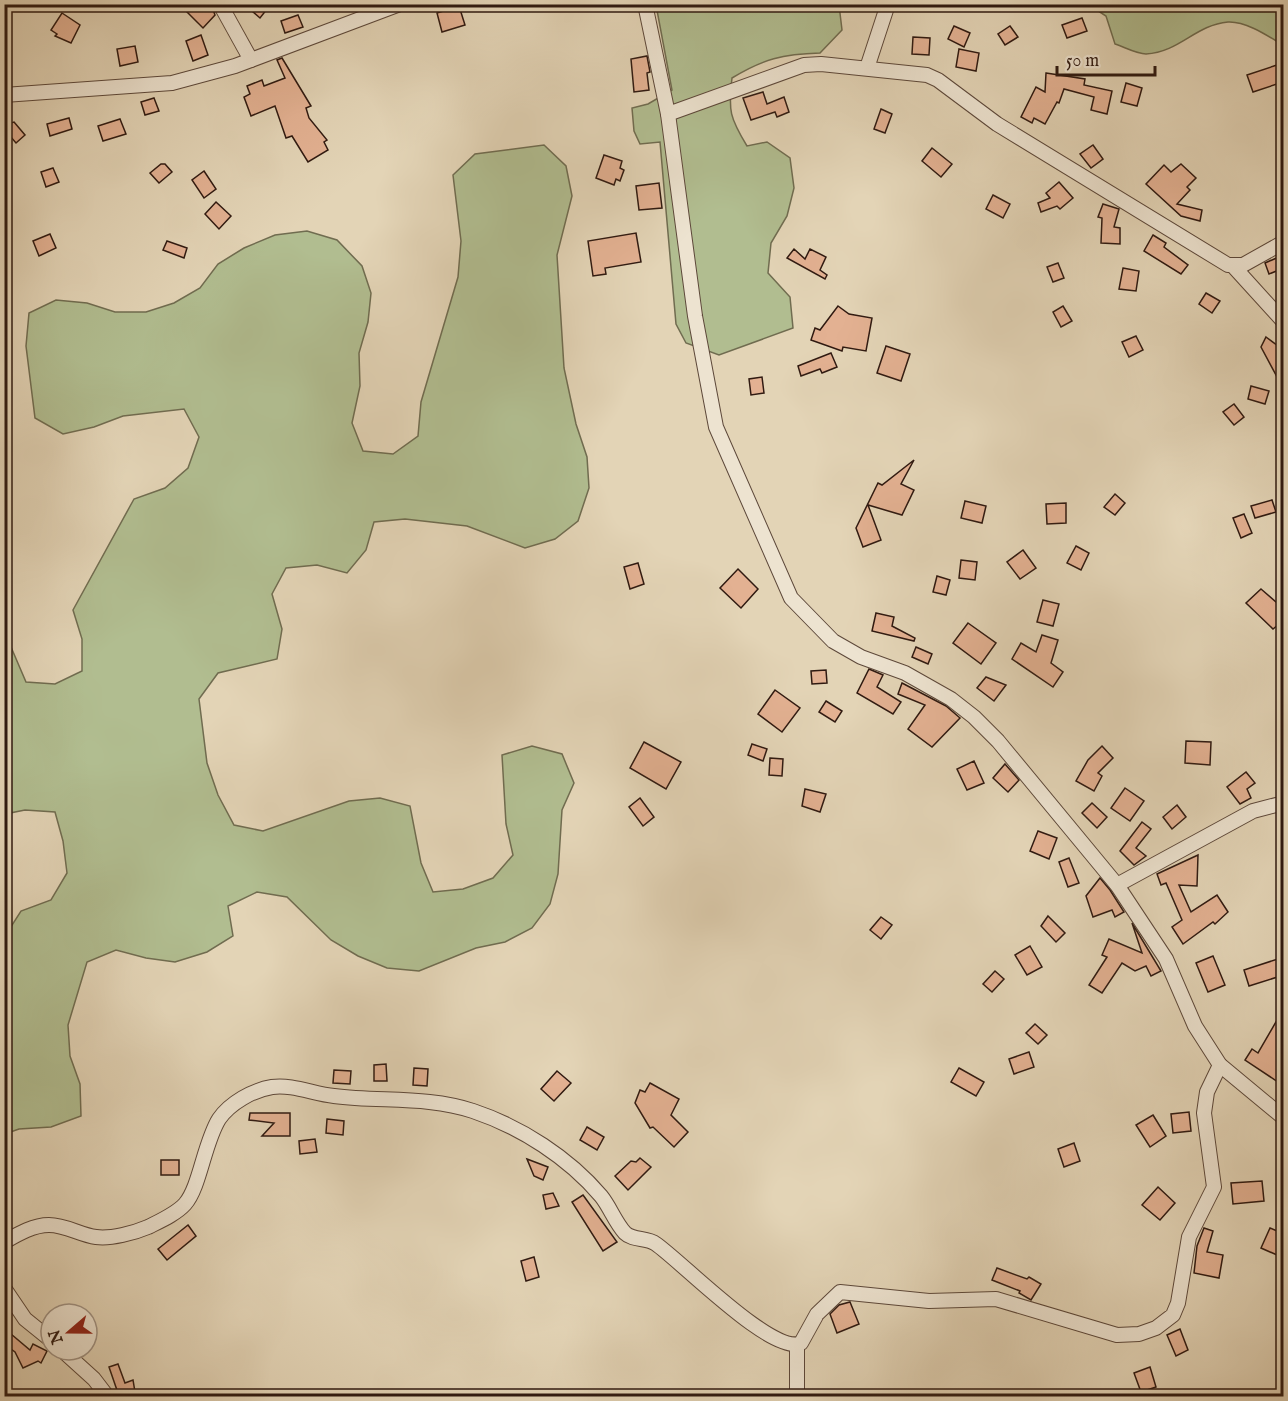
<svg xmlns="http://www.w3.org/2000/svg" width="1288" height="1401" font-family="'IM FELL English',serif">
<rect width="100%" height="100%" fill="#e3d4b6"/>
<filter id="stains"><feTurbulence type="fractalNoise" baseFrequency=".00333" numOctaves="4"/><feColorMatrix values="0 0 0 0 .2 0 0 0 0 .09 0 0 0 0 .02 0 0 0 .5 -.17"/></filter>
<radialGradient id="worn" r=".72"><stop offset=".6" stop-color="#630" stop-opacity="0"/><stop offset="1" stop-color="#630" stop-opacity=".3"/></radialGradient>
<g fill="#b1bd90" stroke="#706c50" stroke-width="1.5">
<path d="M656 5H839L842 30 820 53C783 54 763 59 732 78 728 111 730 118 747 146L767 142 790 158 794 188 787 216 771 243 768 273 790 297 793 328 719 355 686 343 676 324 660 142 640 144 634 131 632 108 648 104 672 90Z"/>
<path d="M1089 5H1283V45C1268 36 1246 21 1228 22 1195 25 1180 52 1146 54 1137 54 1124 47 1115 44L1106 16Z"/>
<polygon points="544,145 566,166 572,196 557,255 564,368 576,424 587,457 589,488 578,521 555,539 525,548 467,526 405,519 374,522 366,550 347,573 317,565 286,568 272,594 282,629 277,659 218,673 199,699 207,763 218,795 234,825 263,831 349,801 380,798 410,806 421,863 433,892 463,889 493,878 513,855 506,824 502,755 532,746 562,754 574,783 562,810 558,874 550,904 532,928 505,942 476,948 419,971 387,968 358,956 331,940 287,897 257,892 228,906 233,936 207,952 175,962 146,958 116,950 87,962 68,1025 70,1056 80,1084 81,1116 51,1127 19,1129 5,1134 5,936 21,911 51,900 67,873 63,841 55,812 25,810 5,814 5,633 26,682 55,684 82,671 82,639 73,610 134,499 165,488 188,468 199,437 184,409 123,416 94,427 63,434 35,418 26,346 29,313 56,300 87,303 115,312 146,312 174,303 200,288 218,264 244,248 275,235 307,231 337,240 362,266 371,293 368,322 359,353 360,386 352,423 363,451 393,454 418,436 421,402 458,277 461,241 453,175 475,154"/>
</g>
<g fill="#e3b192" stroke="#301a11" stroke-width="1.5">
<polygon points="179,4 211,4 215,15 203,28"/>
<polygon points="244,4 271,4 260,18"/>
<polygon points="459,6 465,25 442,32 437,13"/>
<polygon points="62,13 80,25 71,43 55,36 57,34 51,30"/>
<polygon points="298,15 303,27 285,33 281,21"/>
<polygon points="1082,18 1087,31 1067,38 1062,25"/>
<polygon points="954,26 970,33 964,47 948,39"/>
<polygon points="1010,26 1018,37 1005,45 998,34"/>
<polygon points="201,35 208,55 193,61 186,41"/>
<polygon points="913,37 930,38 929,55 912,54"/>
<polygon points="135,46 138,62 120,66 117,49"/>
<polygon points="959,49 979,53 976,71 956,67"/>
<polygon points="647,56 650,72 647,73 649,90 634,92 631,59"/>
<polygon points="282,58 311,106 306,108 309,118 327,140 324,142 328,150 308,162 292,136 286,138 275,106 251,116 244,97 250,94 247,86 262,80 264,86 285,78 277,60"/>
<polygon points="1277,65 1283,82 1253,92 1247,75"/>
<polygon points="1046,73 1085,79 1084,85 1112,91 1107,114 1091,110 1094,97 1064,89 1059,103 1057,102 1045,124 1034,118 1032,123 1021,117 1036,87 1045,92"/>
<polygon points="1126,83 1142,88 1137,106 1121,102"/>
<polygon points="763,92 767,104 784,97 789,112 777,117 775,112 751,120 743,98"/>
<polygon points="154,98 159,111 145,115 141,102"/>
<polygon points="881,109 892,114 885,133 874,129"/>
<polygon points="69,118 72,129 50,136 47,124"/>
<polygon points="120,119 126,134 103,141 98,126"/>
<polygon points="14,122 25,135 16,143 4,129 4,125"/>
<polygon points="1093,145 1103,159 1091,168 1080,154"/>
<polygon points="932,148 952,164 941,177 922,161"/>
<polygon points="604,155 622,161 620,168 624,170 620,181 616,179 614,185 596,178"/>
<polygon points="161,164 165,164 172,172 159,183 150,173"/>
<polygon points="1181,164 1196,178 1187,187 1190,190 1177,204 1202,210 1200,221 1181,216 1146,184 1164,165 1171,172"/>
<polygon points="53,168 59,182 46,187 41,172"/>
<polygon points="204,171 216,189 204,198 192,180"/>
<polygon points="1059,182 1073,198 1060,209 1057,206 1041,212 1038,203 1050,198 1046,193"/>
<polygon points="659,183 662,208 639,210 636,186"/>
<polygon points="993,195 1010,204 1003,218 986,209"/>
<polygon points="216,202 231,216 219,229 205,214"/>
<polygon points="1103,204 1119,209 1114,227 1120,228 1120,244 1101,243 1102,218 1098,217"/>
<polygon points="636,233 641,262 605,268 606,274 593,276 588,241"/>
<polygon points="50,234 56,248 39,256 33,241"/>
<polygon points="1153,235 1166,243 1164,247 1188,265 1181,274 1144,251"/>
<polygon points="167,241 187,248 184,258 163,250"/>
<polygon points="794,249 805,259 810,249 826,257 820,270 827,275 825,279 787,258"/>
<polygon points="1281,256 1284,268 1269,274 1265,263"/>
<polygon points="1058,263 1064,278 1053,282 1047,267"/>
<polygon points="1123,268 1139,271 1136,291 1119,289"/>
<polygon points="1206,293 1220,301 1212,313 1199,304"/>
<polygon points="838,306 849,314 872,318 866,351 843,347 842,351 811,340 815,328 820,330"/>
<polygon points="1063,306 1072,321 1061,327 1053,312"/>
<polygon points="1136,336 1143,350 1129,357 1122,342"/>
<polygon points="1266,337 1278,346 1284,360 1284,390 1261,347"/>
<polygon points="886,346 910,354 901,381 877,373"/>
<polygon points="831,353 837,367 822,373 820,369 801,376 798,366"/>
<polygon points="762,377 764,393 751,395 749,379"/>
<polygon points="1251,386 1269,391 1265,404 1248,399"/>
<polygon points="1234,404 1244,417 1234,425 1223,412"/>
<polygon points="914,460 901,484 914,490 902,515 868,505 881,540 863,547 856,528 878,483 882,485"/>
<polygon points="1115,494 1125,503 1115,515 1104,507"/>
<polygon points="1272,500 1276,512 1255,518 1251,506"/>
<polygon points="965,501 986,506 982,523 961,518"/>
<polygon points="1066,503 1066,523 1047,524 1046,504"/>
<polygon points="1244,514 1252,533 1241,538 1233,518"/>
<polygon points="1076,546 1089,553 1081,570 1067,563"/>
<polygon points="1023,550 1036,568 1020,579 1007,562"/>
<polygon points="961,560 977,562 975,580 959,578"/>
<polygon points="638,563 644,584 630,589 624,567"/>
<polygon points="738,569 758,589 741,608 720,588"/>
<polygon points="937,576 950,580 946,595 933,592"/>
<polygon points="1261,589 1284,609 1284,620 1273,629 1246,603"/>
<polygon points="1043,600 1059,604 1053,626 1037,622"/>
<polygon points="876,613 894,617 892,626 915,638 914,641 872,631"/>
<polygon points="968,623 996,643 981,664 953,643"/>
<polygon points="1042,635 1058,640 1051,663 1063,672 1053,687 1012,659 1021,643 1036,652"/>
<polygon points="916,647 932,654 928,664 912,657"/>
<polygon points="869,669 883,675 877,687 901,702 893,714 857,693"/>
<polygon points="826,670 827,683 812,684 811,671"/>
<polygon points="986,677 1006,685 994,701 977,688"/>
<polygon points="902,683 946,706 960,718 932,747 908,729 925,705 898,694"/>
<polygon points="775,690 800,708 782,732 758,714"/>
<polygon points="826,701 842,711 835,722 819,712"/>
<polygon points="1186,741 1211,742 1210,765 1185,763"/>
<polygon points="644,742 681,762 666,789 630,768"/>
<polygon points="752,744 767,749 763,761 748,755"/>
<polygon points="1102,746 1113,758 1098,773 1102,776 1094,791 1076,781 1088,760"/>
<polygon points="770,758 783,759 782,776 769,775"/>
<polygon points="974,761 984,783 967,790 957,769"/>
<polygon points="1005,764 1019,780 1008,792 993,778"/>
<polygon points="1246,772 1255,783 1247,789 1251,798 1240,804 1227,787"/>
<polygon points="1125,788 1144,801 1130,821 1111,808"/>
<polygon points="805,789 826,794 820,812 802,806"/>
<polygon points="640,798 654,817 643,826 629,807"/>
<polygon points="1092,803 1107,817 1097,828 1082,813"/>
<polygon points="1177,805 1186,817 1172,829 1163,817"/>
<polygon points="1142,822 1151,829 1136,848 1146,856 1134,865 1120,851"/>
<polygon points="1038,831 1057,838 1049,859 1030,851"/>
<polygon points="1198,855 1197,886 1179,885 1191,912 1217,895 1228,912 1215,924 1213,922 1183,944 1172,927 1182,920 1166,883 1161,885 1157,874"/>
<polygon points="1069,858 1079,883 1068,887 1059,862"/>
<polygon points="1100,878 1110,890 1124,912 1115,917 1112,910 1093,917 1086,896"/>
<polygon points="1048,916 1065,933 1056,942 1041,926"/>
<polygon points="881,917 892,925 881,939 870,930"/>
<polygon points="1132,923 1161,971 1151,976 1146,966 1135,971 1122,963 1102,993 1089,985 1107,957 1102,955 1109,939 1142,953"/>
<polygon points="1030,946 1042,967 1027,975 1015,955"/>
<polygon points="1213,956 1225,985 1208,992 1196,963"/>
<polygon points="1284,957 1284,975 1249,986 1244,970"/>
<polygon points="995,971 1004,979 992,992 983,984"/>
<polygon points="1284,1008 1284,1051 1278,1061 1284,1064 1284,1086 1245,1060 1252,1049 1258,1053"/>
<polygon points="1035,1024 1047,1035 1038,1044 1026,1033"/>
<polygon points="1029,1052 1034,1067 1014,1074 1009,1059"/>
<polygon points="386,1064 387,1081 374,1081 374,1065"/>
<polygon points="414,1068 428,1069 427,1086 413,1085"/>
<polygon points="959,1068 984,1082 976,1096 951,1082"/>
<polygon points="334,1070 351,1071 350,1084 333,1083"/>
<polygon points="557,1071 571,1083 554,1101 541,1089"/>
<polygon points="650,1083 679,1099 671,1115 688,1132 674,1147 653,1127 650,1128 635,1103 640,1090 645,1092"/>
<polygon points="1189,1112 1191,1131 1173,1133 1171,1114"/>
<polygon points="250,1113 290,1113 290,1136 262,1136 274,1123 249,1120"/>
<polygon points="1153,1115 1166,1136 1150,1147 1136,1125"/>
<polygon points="327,1119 344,1121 343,1135 326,1133"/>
<polygon points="587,1127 604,1137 597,1150 580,1140"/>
<polygon points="315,1139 317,1152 300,1154 299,1141"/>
<polygon points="1074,1143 1080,1161 1064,1167 1058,1149"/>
<polygon points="640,1158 651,1167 628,1190 615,1176 631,1161 636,1162"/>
<polygon points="527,1159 548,1167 543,1180 534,1176"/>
<rect x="161" y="1160" width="18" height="15"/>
<polygon points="1262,1181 1264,1201 1233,1204 1231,1183"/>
<polygon points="1158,1187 1175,1203 1160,1220 1142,1205"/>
<polygon points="553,1193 559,1206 546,1209 543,1195"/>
<polygon points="583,1195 617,1242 603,1251 572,1202"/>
<polygon points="188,1225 196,1236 167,1260 158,1249"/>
<polygon points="1204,1228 1213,1231 1207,1252 1223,1255 1219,1278 1194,1273 1197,1246"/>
<polygon points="1270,1228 1284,1234 1277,1255 1261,1248"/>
<polygon points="534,1257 539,1277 526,1281 521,1261"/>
<polygon points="997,1268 1027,1279 1029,1277 1041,1284 1031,1300 1019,1293 1020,1291 992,1280"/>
<polygon points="850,1302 859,1324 837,1333 830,1314 839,1305"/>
<polygon points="1180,1329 1188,1350 1176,1356 1167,1335"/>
<polygon points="11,1334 30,1350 33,1344 47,1351 41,1363 38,1361 23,1368 15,1352 4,1344"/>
<polygon points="118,1364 125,1383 133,1380 135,1392 119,1396 109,1367"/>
<polygon points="1150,1367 1156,1387 1141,1392 1134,1373"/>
</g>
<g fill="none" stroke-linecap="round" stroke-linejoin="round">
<defs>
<g id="minor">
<polyline points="220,4 251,60"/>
<polyline points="645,4 668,114 695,316 716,427 791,598 833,641 861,657 905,673 951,699 974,717 998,741 1117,885 1166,959 1195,1026 1220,1065 1284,1118"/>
<polyline points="867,68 888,4"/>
<polyline points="4,95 172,83 235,66 400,4"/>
<polyline points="668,114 804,65 821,64 927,75 938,80 997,124 1228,265 1243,265 1284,242"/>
<polyline points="1234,267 1284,322"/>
<polyline points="1117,885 1253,811 1284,803"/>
<path d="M4 1242C18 1234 33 1225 49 1225 66 1225 80 1235 96 1237 111 1239 134 1233 148 1227 160 1221 176 1214 185 1204 200 1187 204 1143 219 1119 230 1103 253 1090 272 1087 292 1084 314 1094 334 1096 381 1102 428 1096 473 1111 521 1127 569 1158 601 1196 610 1207 615 1222 625 1233 633 1241 647 1237 656 1244 682 1262 773 1356 801 1343L817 1314 840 1292 929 1301 996 1299 1117 1335 1139 1334 1156 1328 1173 1315 1178 1303 1189 1237 1214 1187 1204 1113 1207 1092 1220 1065"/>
<polyline points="4,1288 25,1319 51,1340"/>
<polyline points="797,1345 797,1396"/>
<polyline points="62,1350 94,1379 107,1396"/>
</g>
</defs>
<use href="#minor" stroke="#5d483a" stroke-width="16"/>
<use href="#minor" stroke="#ede3d0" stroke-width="14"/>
</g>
<rect width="1288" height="1401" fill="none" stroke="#e3d4b6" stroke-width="24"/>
<rect x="6" y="6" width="1276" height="1389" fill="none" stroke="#301a11" stroke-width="3"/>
<rect x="12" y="12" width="1264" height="1377" fill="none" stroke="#301a11" stroke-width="1.5"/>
<g transform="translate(69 1332) rotate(250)"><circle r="28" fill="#ede3d0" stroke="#a19384" stroke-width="1.5"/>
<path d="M0-4.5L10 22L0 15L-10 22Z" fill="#8f2418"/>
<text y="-9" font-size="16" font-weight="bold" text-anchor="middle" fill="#301a11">N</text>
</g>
<path d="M1057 66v9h98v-9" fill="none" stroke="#301a11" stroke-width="3"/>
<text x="1066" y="66" font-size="18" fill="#301a11" stroke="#ede3d0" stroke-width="4.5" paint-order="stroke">50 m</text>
<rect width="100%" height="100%" filter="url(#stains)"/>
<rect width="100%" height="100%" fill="url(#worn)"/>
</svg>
